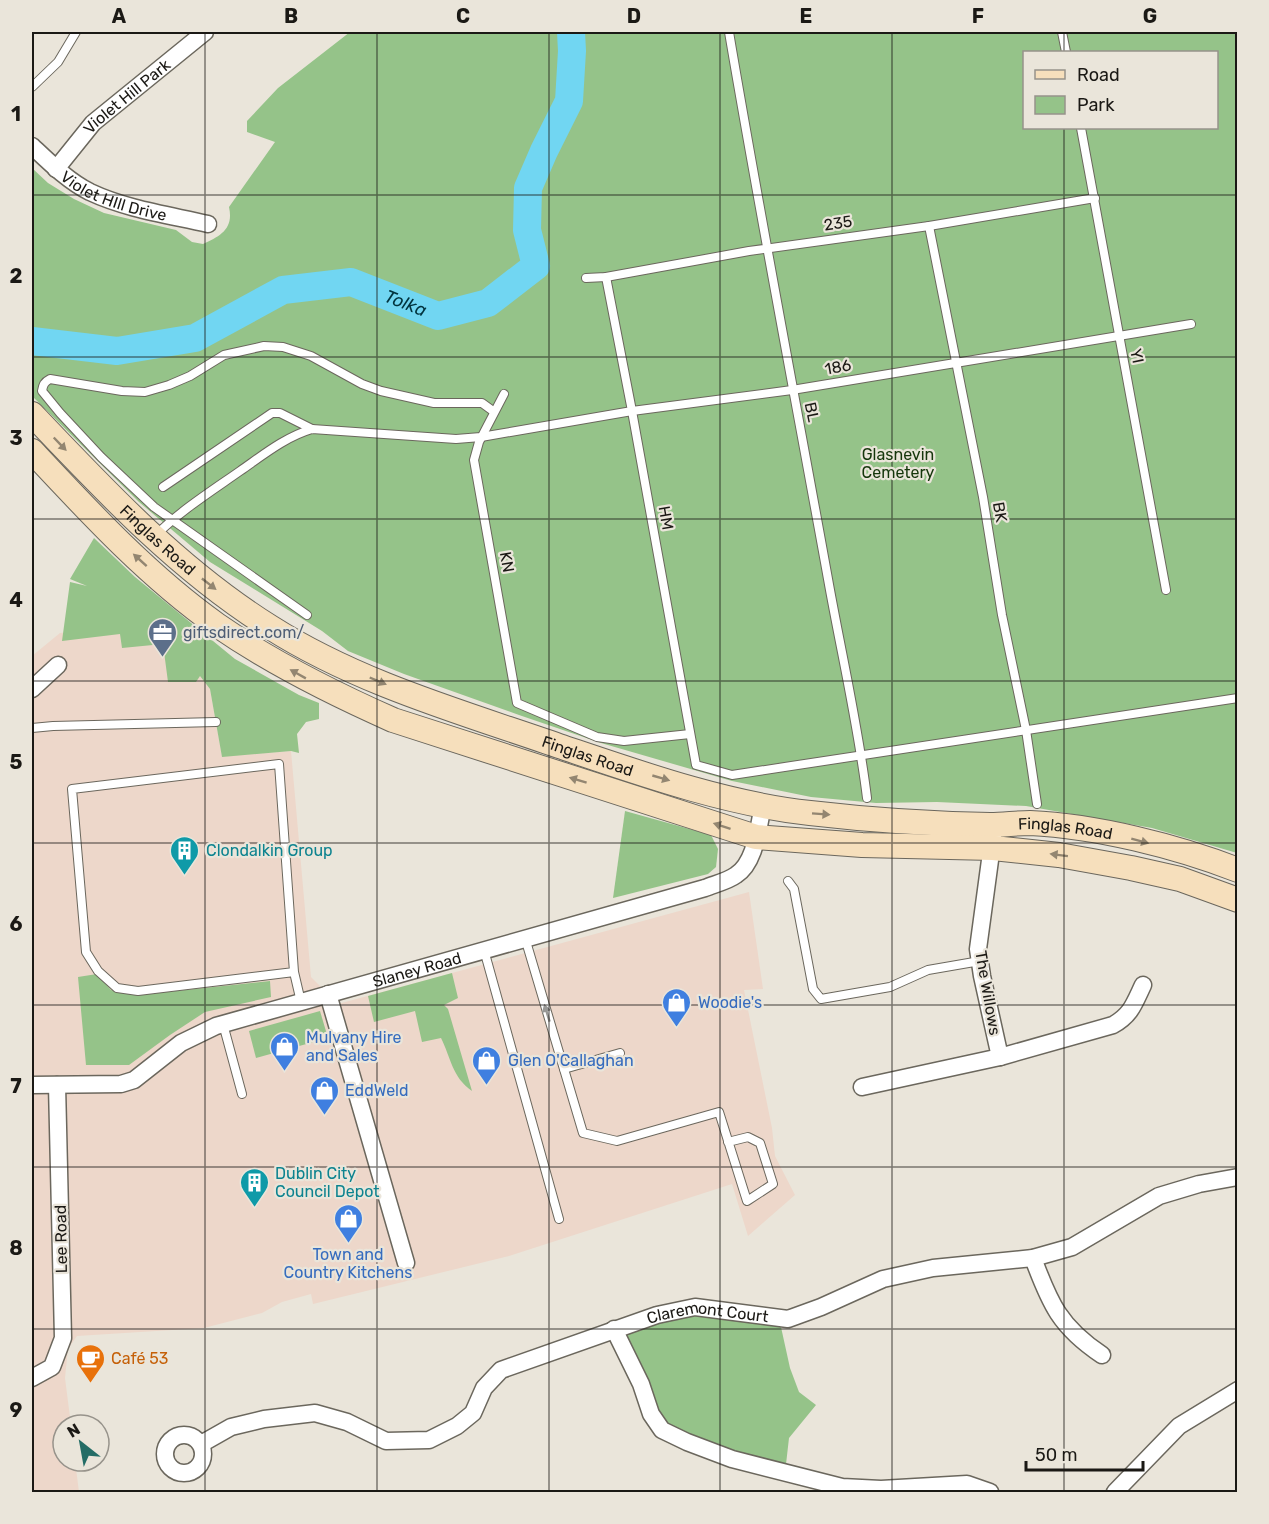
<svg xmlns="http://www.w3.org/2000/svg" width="1269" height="1524" font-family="Rubik,sans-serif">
<rect width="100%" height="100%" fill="#eae5da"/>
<polygon fill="#edd7ca" points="130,625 176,639 210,689 222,756 291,751 311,977 338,1004 749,892 763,989 744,990 772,1128 775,1156 795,1195 748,1236 732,1184 509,1256 313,1304 311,1294 282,1302 262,1313 204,1328 77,1336 68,1349 65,1378 71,1425 63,1425 63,1461 75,1461 79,1492 32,1492 32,656 60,633"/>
<g fill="#95c389" fill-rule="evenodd">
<path d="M350 32H1237V853L1152 828 1026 806 937 802 876 803 811 797 732 781 601 743 519 715 404 674 348 651 322 631 210 562 139 502 32 396V168L48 183 74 199 104 213 176 230 192 242 203 244C220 236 234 229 229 207L275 142 247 132V121L278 88ZM1024 52H1216V128H1024Z"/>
<polygon points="94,538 135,577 235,659 299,695 319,703 319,719 306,722 297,734 299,753 291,751 222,757 210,689 200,676 196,682 168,682 163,644 122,648 120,634 62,641 70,582 87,586 70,579"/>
<polygon points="625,811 711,835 718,849 716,867 708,874 613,898"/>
<path d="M452 973 458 998 444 1005 448 1009 472 1091C452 1077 451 1058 441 1038L422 1042 415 1011 374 1022 368 996Z"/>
<polygon points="97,974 111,990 138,995 270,981 271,997 205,1012 170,1035 129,1065 86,1065 78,977"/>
<polygon points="320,1011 328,1038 256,1058 249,1031"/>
<polygon points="695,1307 779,1318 790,1368 799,1392 816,1405 789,1438 785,1473 662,1429 615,1329"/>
</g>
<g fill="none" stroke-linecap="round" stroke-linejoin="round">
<path stroke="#71d6f2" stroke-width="28" id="s1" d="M32 341 117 351 195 338 283 290 351 282 438 316 488 303 536 266 527 230 528 188 544 151 569 101 572 51 571 32"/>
<defs>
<g id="service">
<path d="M729 32C760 215 795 397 828 579 841 652 858 724 867 798"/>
<polyline points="1062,32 1066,52"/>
<polyline points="32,87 58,62 76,32"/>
<polyline points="1081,128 1166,590"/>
<polyline points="929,226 983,497 1002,615 1026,730 1037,804"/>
<polyline points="606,277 632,411 696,765 732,775 1238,698"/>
<polyline points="586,278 606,277 749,251 929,226 1095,198"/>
<polyline points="504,394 479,442 474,460 517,703 597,737 624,741 690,734"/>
<polyline points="163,487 272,413 280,413 312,429"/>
<path d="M155 536C180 511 210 492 240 471 263 455 285 437 312 429L456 439 481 437 632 411 792 390 1191 324"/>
<path d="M307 615 154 507 101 457 60 413 42 391C43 385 44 382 50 379L122 391 145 392 169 385 190 376 224 355 264 346 283 347 311 356 362 384 381 391 434 403H482L493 411"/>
<polyline points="32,728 53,726 216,722"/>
<polyline points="788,881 794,889 813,989 821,999 890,987 928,970 980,961"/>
<polyline points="525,938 583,1133 617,1141 719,1112 747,1201 773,1184 760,1143 748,1137 728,1142"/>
<polyline points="484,950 559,1219"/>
<polyline points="294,972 138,991 117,988 98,971 86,952 72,789 279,764 294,972 301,1002"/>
<polyline points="223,1024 242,1094"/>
<polyline points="564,1069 620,1053"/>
</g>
<g id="minor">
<path id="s2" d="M32 146C49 162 68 181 90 192 126 209 169 215 208 224"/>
<path id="s3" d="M56 169 93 123 205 32"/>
<polyline points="32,689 58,665"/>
<polyline points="328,994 406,1263"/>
<path d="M1000 1057 1113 1025C1131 1015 1134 1004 1143 985"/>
<path id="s4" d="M32 1085 121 1084 134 1080 181 1043 216 1026 705 888C715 884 728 881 736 875 756 862 758 827 763 806"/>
<polyline points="862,1087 1000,1057 982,976 978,949 993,838"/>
<path d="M1033 1258C1050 1304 1060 1327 1102 1355"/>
<polyline points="614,1329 641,1384 651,1414 662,1430 687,1442 732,1459 842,1487 881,1489 967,1484 990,1492"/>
<polyline points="32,1378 52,1367 63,1338 57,1085"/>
<circle cx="184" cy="1454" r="19"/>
<path id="s5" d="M201 1444 231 1427 264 1419 315 1413 347 1422 386 1441 429 1440 457 1426 473 1413 484 1388 501 1370 657 1315 695 1307 788 1319 821 1307 883 1279 933 1268 1033 1258 1072 1247 1159 1196 1199 1184 1238 1177"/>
<polyline points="1115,1492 1179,1426 1238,1390"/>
</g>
<g id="secondary">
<path id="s6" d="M32 414C105 491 179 570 270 627 358 683 461 712 559 746 639 773 726 804 810 813 870 820 930 824 990 825 1003 825 1017 823 1030 823 1096 826 1176 846 1238 870"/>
<path d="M32 451C89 512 148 576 217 625 272 663 332 693 393 720L756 837 862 845 993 848 1059 855 1131 868 1180 879 1238 900"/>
</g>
</defs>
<use href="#service" stroke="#6b675d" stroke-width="10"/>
<use href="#minor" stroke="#6b675d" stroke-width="19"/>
<use href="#secondary" stroke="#6b675d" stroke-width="26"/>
<use href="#service" stroke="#fff" stroke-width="8"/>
<use href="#minor" stroke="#fff" stroke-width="16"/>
<use href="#secondary" stroke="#f6dfbc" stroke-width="24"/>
</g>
<defs><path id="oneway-solid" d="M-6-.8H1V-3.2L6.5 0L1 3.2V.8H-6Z" transform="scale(1.5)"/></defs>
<g fill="#938671">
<use href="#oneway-solid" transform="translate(60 444) rotate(46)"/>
<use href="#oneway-solid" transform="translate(140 560) rotate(-138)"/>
<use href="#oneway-solid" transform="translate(209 584) rotate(38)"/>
<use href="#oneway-solid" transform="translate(298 674) rotate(-151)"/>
<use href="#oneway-solid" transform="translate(378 681) rotate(23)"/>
<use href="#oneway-solid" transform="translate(661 778) rotate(16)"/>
<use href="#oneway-solid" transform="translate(578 780) rotate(-163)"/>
<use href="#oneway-solid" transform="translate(821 814) rotate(4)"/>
<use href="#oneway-solid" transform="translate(722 826) rotate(-162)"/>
<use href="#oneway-solid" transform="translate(1140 841) rotate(15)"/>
<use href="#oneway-solid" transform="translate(1059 855) rotate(-173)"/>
</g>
<use fill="#989896" href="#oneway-solid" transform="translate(547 1013) rotate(-107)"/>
<path fill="none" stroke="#1b1915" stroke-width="1.5" stroke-opacity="0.55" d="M205 32V1492M377 32V1492M549 32V1492M720 32V1492M892 32V1492M1064 32V52M1064 128V1492M32 195H1238M32 357H1238M32 519H1238M32 681H1238M32 843H1238M32 1005H1238M32 1167H1238M32 1329H1238"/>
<defs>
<symbol id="office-pin" viewBox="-11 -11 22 30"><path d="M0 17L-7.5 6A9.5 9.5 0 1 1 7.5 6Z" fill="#5c6f8a" stroke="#eae5da"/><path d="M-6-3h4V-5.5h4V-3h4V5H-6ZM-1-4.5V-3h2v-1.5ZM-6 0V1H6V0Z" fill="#fff"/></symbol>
<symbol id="building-pin" viewBox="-11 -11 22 30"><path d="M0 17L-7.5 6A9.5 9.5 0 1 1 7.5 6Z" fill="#0f9aa8" stroke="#eae5da"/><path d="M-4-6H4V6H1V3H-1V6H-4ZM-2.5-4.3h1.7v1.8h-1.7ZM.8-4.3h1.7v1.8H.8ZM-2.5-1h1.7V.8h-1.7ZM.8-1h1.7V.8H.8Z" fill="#fff"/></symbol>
<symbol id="shop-pin" viewBox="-11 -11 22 30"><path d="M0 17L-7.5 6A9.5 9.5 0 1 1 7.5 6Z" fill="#3f7fe0" stroke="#eae5da"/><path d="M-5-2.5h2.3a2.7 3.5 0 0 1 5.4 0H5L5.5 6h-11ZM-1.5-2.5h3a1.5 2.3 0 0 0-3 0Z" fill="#fff"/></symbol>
<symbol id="cafe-pin" viewBox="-11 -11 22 30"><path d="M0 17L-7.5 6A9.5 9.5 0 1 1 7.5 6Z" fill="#e8710a" stroke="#eae5da"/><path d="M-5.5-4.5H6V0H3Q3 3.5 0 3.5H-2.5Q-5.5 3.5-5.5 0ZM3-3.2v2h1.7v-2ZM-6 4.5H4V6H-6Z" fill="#fff"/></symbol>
</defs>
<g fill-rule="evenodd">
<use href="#office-pin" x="146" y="616" width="33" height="45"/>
<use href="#building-pin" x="168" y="834" width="33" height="45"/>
<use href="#shop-pin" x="660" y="986" width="33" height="45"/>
<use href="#shop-pin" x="268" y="1030" width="33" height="45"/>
<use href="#shop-pin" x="470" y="1044" width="33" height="45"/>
<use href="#shop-pin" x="308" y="1074" width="33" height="45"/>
<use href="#building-pin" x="238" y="1166" width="33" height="45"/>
<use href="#shop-pin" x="332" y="1202" width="33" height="45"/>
<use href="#cafe-pin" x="74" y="1342" width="33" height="45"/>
</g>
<g text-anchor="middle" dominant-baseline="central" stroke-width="4.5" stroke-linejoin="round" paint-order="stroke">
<g font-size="16" fill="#1b1915" stroke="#eae5da">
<text stroke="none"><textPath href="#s3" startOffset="102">Violet Hill Park</textPath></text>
<text stroke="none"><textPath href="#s2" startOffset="98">Violet HIll Drive</textPath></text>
<text transform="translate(838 223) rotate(-9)">235</text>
<text transform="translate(1137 356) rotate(78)">YI</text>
<text transform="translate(838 367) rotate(-10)">186</text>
<text transform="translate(812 412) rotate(78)">BL</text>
<text transform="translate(1000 512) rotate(80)">BK</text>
<text transform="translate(666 518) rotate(80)">HM</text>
<text stroke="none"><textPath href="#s6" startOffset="178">Finglas Road</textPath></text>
<text transform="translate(507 562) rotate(80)">KN</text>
<text stroke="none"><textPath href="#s6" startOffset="664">Finglas Road</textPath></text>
<text stroke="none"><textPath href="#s6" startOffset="1150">Finglas Road</textPath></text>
<text stroke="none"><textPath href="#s4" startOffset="410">Slaney Road</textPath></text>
<text transform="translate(988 993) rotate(80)">The Willows</text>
<text transform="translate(61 1239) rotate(-91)">Lee Road</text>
<text stroke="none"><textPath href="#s5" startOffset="560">Claremont Court</textPath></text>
</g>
<g font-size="16" fill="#15360b" stroke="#eae5da">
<text x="898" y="454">Glasnevin<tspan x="898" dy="18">Cemetery</tspan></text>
</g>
<g font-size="16" fill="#4e5e75" stroke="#eae5da" text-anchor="start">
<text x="183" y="632">giftsdirect.com/</text>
</g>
<g font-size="16" fill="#0d838f" stroke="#eae5da" text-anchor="start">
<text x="206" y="850">Clondalkin Group</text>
<text x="275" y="1173">Dublin City<tspan x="275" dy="18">Council Depot</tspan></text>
</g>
<g font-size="16" fill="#366cbe" stroke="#eae5da" text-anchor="start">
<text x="698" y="1002">Woodie's</text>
<text x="306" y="1037">Mulvany Hire<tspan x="306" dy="18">and Sales</tspan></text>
<text x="508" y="1060">Glen O'Callaghan</text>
<text x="345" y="1090">EddWeld</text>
<text x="348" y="1254" text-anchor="middle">Town and<tspan x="348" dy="18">Country Kitchens</tspan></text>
</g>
<g font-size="16" fill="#c56008" stroke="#eae5da" text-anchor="start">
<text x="111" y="1358">Café 53</text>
</g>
<g font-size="18" font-style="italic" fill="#00333e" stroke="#eae5da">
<text stroke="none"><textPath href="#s1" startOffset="392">Tolka</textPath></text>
</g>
</g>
<rect width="1269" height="1524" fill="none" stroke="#eae5da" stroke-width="66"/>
<rect x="1023" y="51" width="195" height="78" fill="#eae5da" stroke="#97938b" stroke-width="1.5"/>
<rect x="1035" y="70" width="30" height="9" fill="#f6dfbc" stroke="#97938b" stroke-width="1.5"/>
<text x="1077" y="81" font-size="18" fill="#1b1915">Road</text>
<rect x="1035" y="96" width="30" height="18" fill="#95c389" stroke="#97938b" stroke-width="1.5"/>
<text x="1077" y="111" font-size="18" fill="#1b1915">Park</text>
<g transform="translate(81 1443) rotate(329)"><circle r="28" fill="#eae5da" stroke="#97938b" stroke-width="1.5"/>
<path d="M0-4.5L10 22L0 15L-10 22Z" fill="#246d66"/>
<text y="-9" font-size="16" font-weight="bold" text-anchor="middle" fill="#1b1915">N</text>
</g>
<path d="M1026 1461v9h117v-9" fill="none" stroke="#1b1915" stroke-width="3"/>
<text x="1035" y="1461" font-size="18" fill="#1b1915" stroke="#eae5da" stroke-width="4.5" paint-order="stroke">50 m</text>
<rect x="33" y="33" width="1203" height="1458" fill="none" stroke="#1b1915" stroke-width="2"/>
<g font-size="20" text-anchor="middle" font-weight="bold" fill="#1b1915">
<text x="119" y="23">A</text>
<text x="291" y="23">B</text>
<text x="463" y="23">C</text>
<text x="634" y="23">D</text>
<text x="806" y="23">E</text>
<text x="978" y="23">F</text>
<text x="1150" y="23">G</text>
<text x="16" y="121">1</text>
<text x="16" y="283">2</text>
<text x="16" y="445">3</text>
<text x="16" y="607">4</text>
<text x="16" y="769">5</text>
<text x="16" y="931">6</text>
<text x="16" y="1093">7</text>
<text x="16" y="1255">8</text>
<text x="16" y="1417">9</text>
</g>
</svg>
